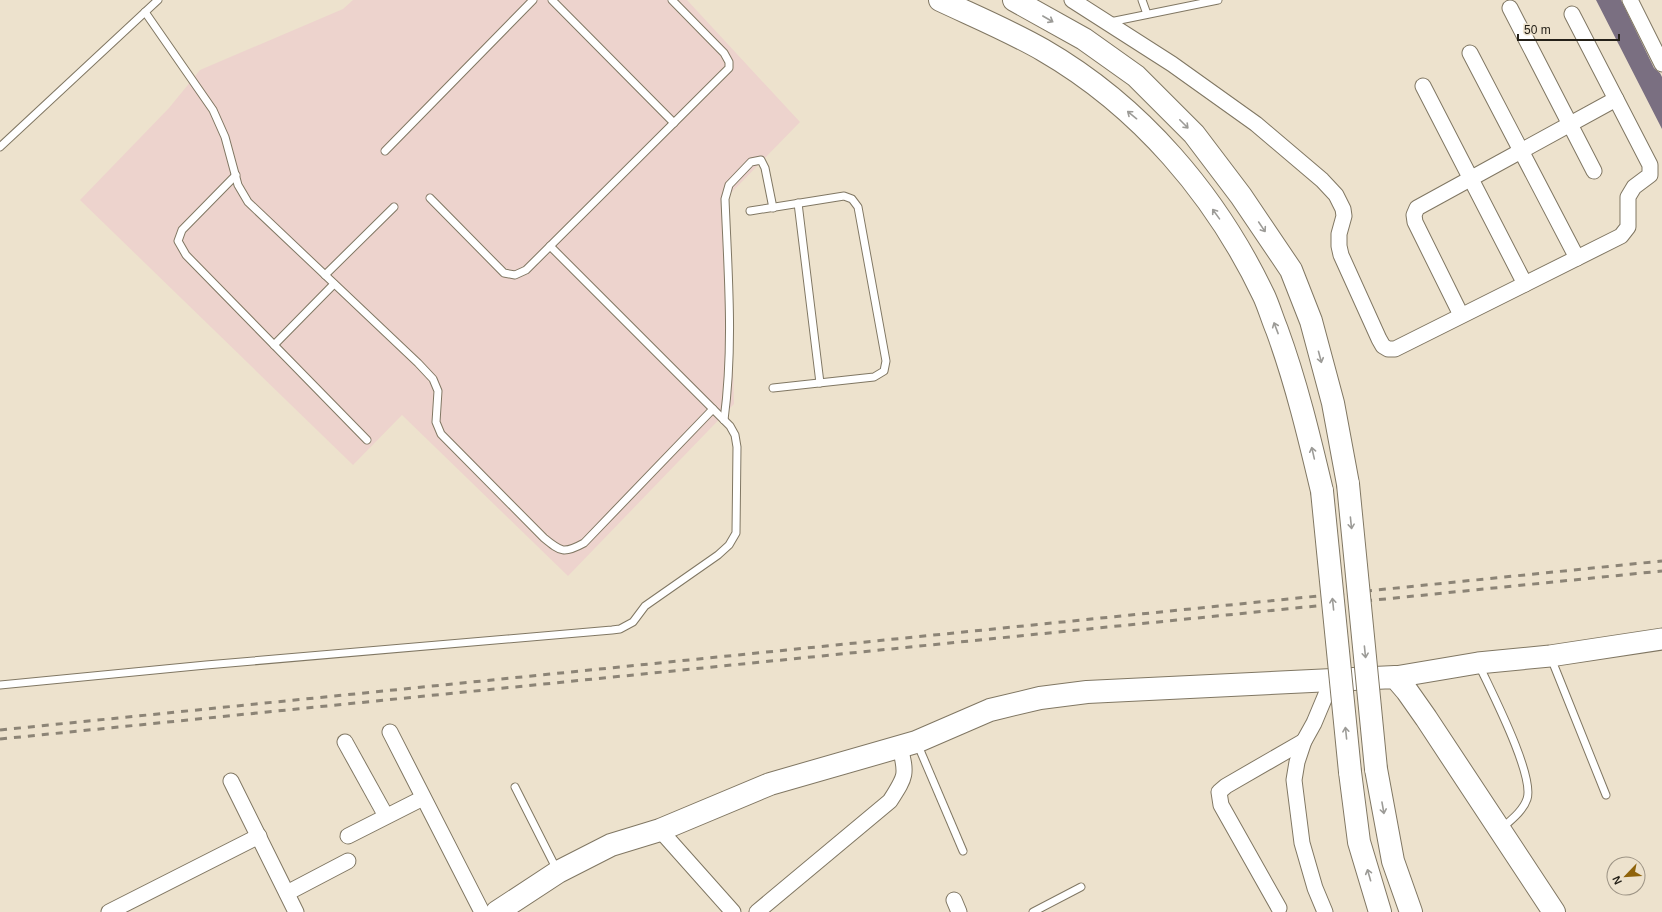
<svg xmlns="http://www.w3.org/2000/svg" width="1662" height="912" font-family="Arial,sans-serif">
<rect width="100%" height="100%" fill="#ede2cd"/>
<polygon fill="#edd3cd" points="353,0 687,0 800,122 728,196 734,404 568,576 402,415 353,465 80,200 169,108 200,70 343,9"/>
<polygon fill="#7a6f81" points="1596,0 1621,0 1654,68 1660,73 1662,77 1662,129"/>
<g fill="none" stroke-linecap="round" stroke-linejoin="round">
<defs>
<g id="service">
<polyline points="552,0 674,123"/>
<polyline points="1142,0 1147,14"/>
<path d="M145 12 213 110 225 137 238 185 248 202 418 363 433 379 438 391 436 422 441 434 544 538C561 552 564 554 584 543L713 409"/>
<polyline points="1110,22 1218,0"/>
<polyline points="0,147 158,0"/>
<polyline points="385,151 533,0"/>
<polyline points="236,175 182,230 178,241 186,255 367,440"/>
<polyline points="430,198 504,273 515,275 526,270 729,68 729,62 724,53 672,0"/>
<polyline points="798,203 820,383"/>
<polyline points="750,211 844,196 852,199 858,207 886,361 884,371 874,377 773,388"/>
<polyline points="325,275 394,207"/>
<polyline points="274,345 334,284"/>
<path d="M724 420C734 346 728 273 725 199L729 185 751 162 761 160 765 168 773 208"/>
<polyline points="1551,658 1606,795"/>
<path d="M1479 665C1491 691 1535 776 1527 799 1523 811 1511 820 1501 829"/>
<polyline points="0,685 206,665 612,630 620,629 633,622 645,606 718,555 729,545 736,533 737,447 735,435 730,426 550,246"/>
<polyline points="917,743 963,851"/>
<polyline points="515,787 557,870"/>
<polyline points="1033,912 1081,887"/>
</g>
<g id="minor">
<polyline points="1072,0 1172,64 1256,124 1322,180 1336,195 1343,209 1344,216 1339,234 1339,246 1341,255 1379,339 1383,346 1388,349 1395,349 1621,236 1628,227 1628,197 1634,187 1650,175 1650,165 1572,14"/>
<polyline points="1630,0 1662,64"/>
<polyline points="1510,8 1594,171"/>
<polyline points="1470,53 1577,258"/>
<polyline points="1423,86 1525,284"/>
<polyline points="1461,315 1415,222 1414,215 1417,208 1616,99"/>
<polyline points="390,732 482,912"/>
<polyline points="345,742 386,816"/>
<polyline points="231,781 296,912"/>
<polyline points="660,830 733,912"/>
<polyline points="348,836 423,798"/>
<polyline points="287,893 348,861"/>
<polyline points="954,900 959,912"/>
<polyline points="1279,908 1221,805 1219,792 1226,786 1304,741"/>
<polyline points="109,912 259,836"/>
<path d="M757 912 890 801C906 776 907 775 900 747"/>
<polyline points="1325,912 1315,888 1302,843 1294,780 1297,762 1304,741 1314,723 1332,680"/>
</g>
<polyline id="secondary" points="1395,677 1478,663 1550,656 1662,639"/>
<polyline id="primary" points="497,912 558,872 611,845 660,830 770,784 916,742 990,710 1040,698 1087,692 1395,677 1407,691 1426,718 1554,912"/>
<g id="trunk">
<path d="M940 0C974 16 1010 31 1043 50 1140 106 1216 195 1264 296 1269 307 1272 318 1277 330 1296 382 1309 436 1322 491"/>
<polyline points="1014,0 1084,39 1136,76 1194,134 1241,196 1291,270 1311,321 1333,403 1348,484"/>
<polyline points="1376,769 1393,861 1411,912"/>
<polyline points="1350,772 1359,842 1380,912"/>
</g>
</defs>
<use href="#service" stroke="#807763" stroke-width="9"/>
<use href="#minor" stroke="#807763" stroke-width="17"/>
<use href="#secondary" stroke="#807763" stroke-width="23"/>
<use href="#primary" stroke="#807763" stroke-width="24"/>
<use href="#trunk" stroke="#807763" stroke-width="24"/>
<use href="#service" stroke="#fff" stroke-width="7"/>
<use href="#minor" stroke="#fff" stroke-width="15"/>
<use href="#secondary" stroke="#fff" stroke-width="21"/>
<use href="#primary" stroke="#fff" stroke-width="22"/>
<use href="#trunk" stroke="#fff" stroke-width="22"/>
<g stroke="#8c8476" stroke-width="3" stroke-dasharray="7 7" stroke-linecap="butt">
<polyline points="0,730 1662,561"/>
<polyline points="0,739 1662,571"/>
</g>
<defs>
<g id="trunk-bridge">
<polyline points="1348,484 1376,769"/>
<polyline points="1322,491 1350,772"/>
</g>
</defs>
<use href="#trunk-bridge" stroke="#807763" stroke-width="24" stroke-linecap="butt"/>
<use href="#trunk-bridge" stroke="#fff" stroke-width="22"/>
</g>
<defs><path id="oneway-shaft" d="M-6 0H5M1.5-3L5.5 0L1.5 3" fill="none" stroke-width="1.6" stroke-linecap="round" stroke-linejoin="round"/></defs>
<g stroke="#9c9b97">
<use href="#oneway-shaft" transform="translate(1048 19) rotate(30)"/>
<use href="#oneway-shaft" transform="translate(1132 115) rotate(-141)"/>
<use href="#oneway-shaft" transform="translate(1184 124) rotate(45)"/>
<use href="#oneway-shaft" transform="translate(1216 214) rotate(-126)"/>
<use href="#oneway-shaft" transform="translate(1262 227) rotate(56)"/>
<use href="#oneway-shaft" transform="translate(1276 328) rotate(-111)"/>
<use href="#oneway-shaft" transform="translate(1320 357) rotate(75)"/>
<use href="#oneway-shaft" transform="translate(1313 453) rotate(-103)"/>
<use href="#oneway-shaft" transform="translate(1351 523) rotate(84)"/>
<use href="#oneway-shaft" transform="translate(1333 604) rotate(-96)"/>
<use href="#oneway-shaft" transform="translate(1365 652) rotate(84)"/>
<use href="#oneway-shaft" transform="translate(1346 733) rotate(-96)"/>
<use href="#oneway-shaft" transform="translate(1383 808) rotate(80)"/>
<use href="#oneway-shaft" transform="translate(1369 875) rotate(-106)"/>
</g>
<g transform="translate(1626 876) rotate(245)"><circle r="19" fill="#ede2cd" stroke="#9d9485"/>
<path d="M0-3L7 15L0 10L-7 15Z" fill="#8f630b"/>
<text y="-6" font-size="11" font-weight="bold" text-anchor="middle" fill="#242018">N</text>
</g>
<path d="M1518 34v6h101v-6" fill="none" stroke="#242018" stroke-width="2"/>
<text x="1524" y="34" font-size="12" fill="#242018" stroke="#ede2cd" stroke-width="3" paint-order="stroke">50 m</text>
</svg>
